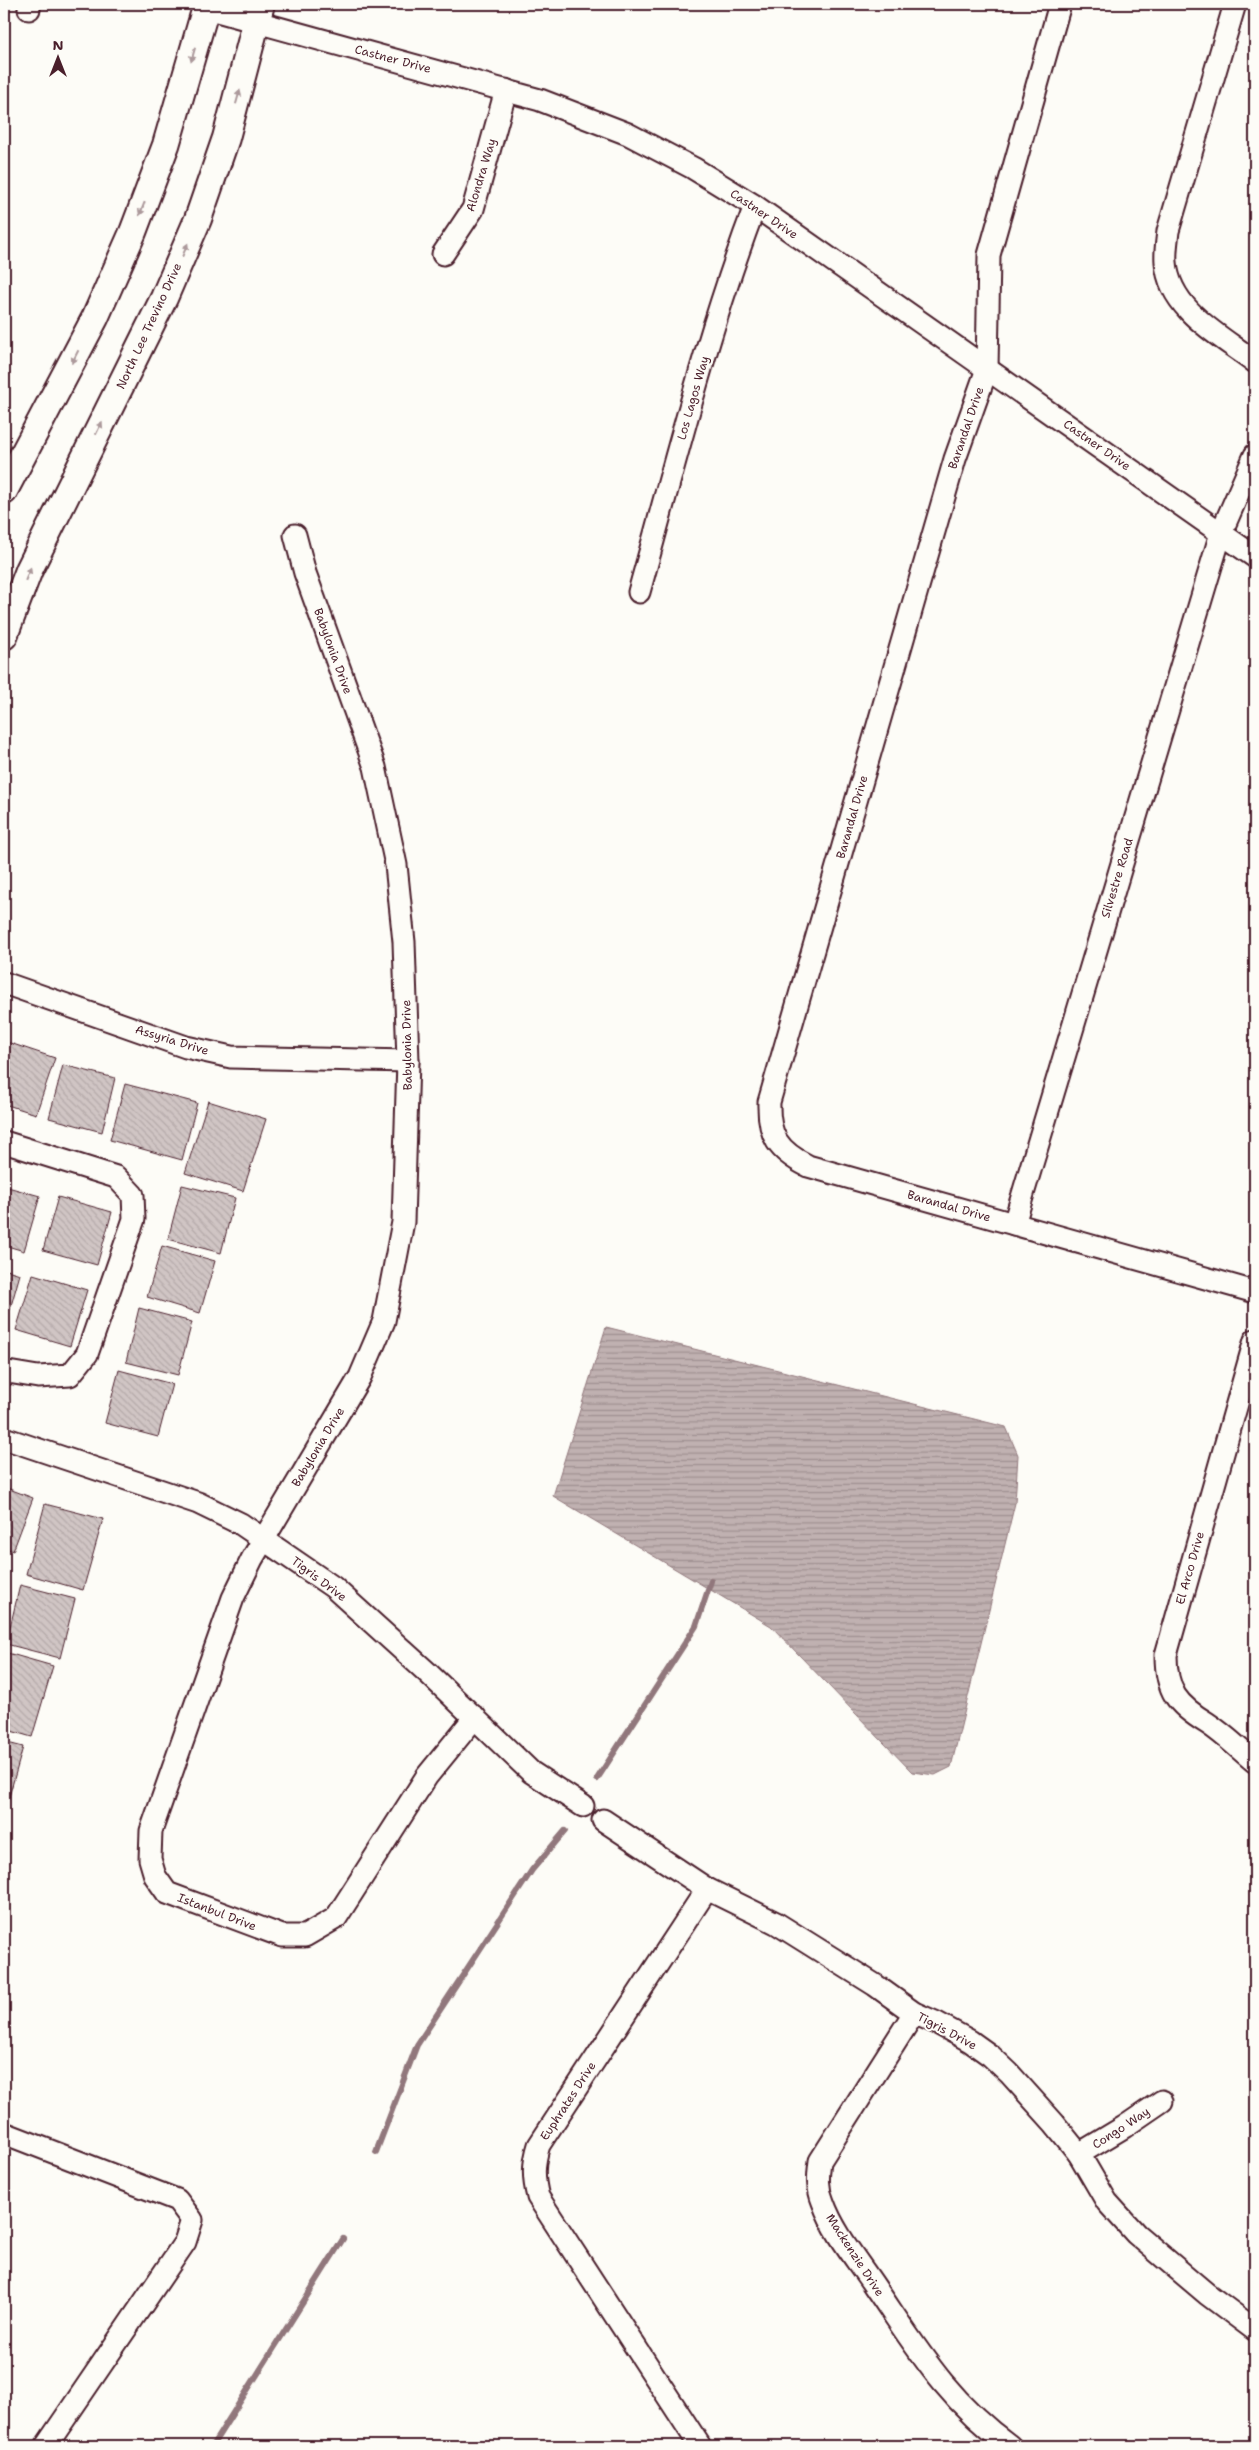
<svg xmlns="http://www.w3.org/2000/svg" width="1259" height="2450" font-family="'Shantell Sans',sans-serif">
<defs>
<pattern id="water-rules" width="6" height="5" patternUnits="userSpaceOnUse" patternTransform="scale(1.25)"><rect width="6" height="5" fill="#c0b1b1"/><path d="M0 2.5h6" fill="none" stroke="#9e8f90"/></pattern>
<pattern id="building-back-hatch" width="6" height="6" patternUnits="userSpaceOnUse" patternTransform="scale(1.25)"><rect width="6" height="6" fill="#d0c5c4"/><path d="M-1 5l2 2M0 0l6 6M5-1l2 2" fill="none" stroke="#b4a9a9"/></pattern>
</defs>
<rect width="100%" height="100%" fill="#fdfcf7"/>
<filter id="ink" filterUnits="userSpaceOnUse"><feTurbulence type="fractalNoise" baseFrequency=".02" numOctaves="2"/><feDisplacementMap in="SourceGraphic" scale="10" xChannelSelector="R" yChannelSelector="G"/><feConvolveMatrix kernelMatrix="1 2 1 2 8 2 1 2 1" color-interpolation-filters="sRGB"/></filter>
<g filter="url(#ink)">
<polygon fill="url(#water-rules)" stroke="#91777b" points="606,1327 1006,1427 1018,1455 1015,1503 951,1767 935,1775 912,1772 771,1626 553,1496"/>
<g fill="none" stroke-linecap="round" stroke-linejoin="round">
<g stroke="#91777b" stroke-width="6">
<polyline points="597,1779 696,1626 711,1581"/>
<polyline points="376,2152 417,2045 532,1870 565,1831"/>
<polyline points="212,2446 343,2239"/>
</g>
</g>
<g fill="url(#building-back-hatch)" stroke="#4a1f2b">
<polygon points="4,1041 55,1058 36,1114 4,1104"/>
<polygon points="63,1065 115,1078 102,1132 49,1118"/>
<polygon points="125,1084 197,1103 182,1160 110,1140"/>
<polygon points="208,1101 266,1119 243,1191 185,1173"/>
<polygon points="182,1185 235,1198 221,1253 168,1239"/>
<polygon points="4,1186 40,1196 24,1251 4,1245"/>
<polygon points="58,1197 112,1212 97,1265 43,1250"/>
<polygon points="162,1246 215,1261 200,1313 147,1297"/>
<polygon points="4,1269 20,1274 5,1327 4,1327"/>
<polygon points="33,1274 87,1290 70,1346 16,1330"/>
<polygon points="139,1308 192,1322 178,1375 126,1362"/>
<polygon points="119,1370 172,1384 158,1437 105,1423"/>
<polygon points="4,1487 33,1498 13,1551 4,1547"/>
<polygon points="45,1504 103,1519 83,1590 26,1574"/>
<polygon points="20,1585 75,1599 60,1658 6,1644"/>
<polygon points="4,1652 53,1666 32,1737 4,1729"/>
<polygon points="4,1742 23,1747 7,1804 4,1803"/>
</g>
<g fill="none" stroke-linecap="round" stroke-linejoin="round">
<defs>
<g id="minor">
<polyline points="29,4 29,9"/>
<path d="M1060 4 989 255 987 369 955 459 769 1102C768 1136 778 1151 808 1166L1255 1292"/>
<path d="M1235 4 1168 231C1167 241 1165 252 1166 262 1169 310 1221 336 1255 362"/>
<polyline points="206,8 540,100 628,134 693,168 755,206 1255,557"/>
<polyline points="443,254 473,209 506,90"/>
<polyline points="295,535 305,573 375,767 396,865 404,942 408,1061 403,1222 384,1321 360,1377 252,1559 233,1598 151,1831 150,1859 155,1876 167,1893 282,1936 305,1936 336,1918 427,1776 475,1717"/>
<path d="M639 592C675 463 707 332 755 206"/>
<polyline points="4,983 186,1047 231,1057 408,1061"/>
<polyline points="4,1142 116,1177 133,1195 134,1219 87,1354 70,1375 38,1377 8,1372 4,1375"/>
<polyline points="1014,1224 1221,533 1255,455"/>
<path d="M1255 1340 1166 1655C1166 1691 1177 1705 1207 1723 1224 1734 1239 1749 1255 1762"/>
<polyline points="4,1438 198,1503 241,1524 333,1587 429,1674 531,1772 583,1806"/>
<polyline points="603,1820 707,1889 776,1923 875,1985 914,2013 937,2023 970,2041 991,2056 1009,2073 1054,2123 1079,2154 1107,2202 1136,2234 1207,2294 1255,2330"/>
<path d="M914 2013 820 2161C818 2176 817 2188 823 2202 834 2233 857 2260 875 2287 918 2350 947 2400 1010 2446"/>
<polyline points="4,2133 177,2200 192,2220 185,2242 46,2446"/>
<polyline points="1079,2154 1124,2127 1162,2101"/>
<path d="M700 2446 538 2197C533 2178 533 2164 539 2145L707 1889"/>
</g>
<g id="major">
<polyline points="4,491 95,318 133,232 166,145 207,4"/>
<polyline points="4,636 29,570 164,298 198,219 226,138 261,4"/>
</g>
</defs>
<use href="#minor" stroke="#4a1f2b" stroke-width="25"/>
<use href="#major" stroke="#4a1f2b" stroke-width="30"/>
<use href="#minor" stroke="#fdfcf7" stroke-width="21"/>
<use href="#major" stroke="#fdfcf7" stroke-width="26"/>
</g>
<defs><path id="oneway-solid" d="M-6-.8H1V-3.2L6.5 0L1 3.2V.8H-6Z" transform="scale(1.25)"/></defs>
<g fill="#ac999b">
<use href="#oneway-solid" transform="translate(193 55) rotate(106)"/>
<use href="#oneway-solid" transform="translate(238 97) rotate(-74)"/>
<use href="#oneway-solid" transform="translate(142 209) rotate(111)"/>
<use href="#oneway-solid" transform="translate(185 250) rotate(-67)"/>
<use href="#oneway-solid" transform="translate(75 357) rotate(117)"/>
<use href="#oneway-solid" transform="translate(99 428) rotate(-64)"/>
<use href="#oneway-solid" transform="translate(28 574) rotate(-68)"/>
</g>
</g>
<g text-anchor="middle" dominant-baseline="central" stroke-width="4" stroke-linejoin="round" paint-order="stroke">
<g font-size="12" fill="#4a1f2b" stroke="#fdfcf7">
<text transform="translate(393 59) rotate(15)">Castner Drive</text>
<text transform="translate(481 175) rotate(-73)">Alondra Way</text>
<text transform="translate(764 214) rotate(34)">Castner Drive</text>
<text transform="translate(149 326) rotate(-65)">North Lee Trevino Drive</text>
<text transform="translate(693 398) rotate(-74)">Los Lagos Way</text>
<text transform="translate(966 428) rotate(-71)">Barandal Drive</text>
<text transform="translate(1097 445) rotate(35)">Castner Drive</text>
<text transform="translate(333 651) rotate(70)">Babylonia Drive</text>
<text transform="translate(852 817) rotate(-74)">Barandal Drive</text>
<text transform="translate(1117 878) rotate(-73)">Silvestre Road</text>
<text transform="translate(172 1040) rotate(17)">Assyria Drive</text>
<text transform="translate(407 1045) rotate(-91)">Babylonia Drive</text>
<text transform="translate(949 1206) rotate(16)">Barandal Drive</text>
<text transform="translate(318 1447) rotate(-59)">Babylonia Drive</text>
<text transform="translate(1190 1568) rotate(-74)">El Arco Drive</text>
<text transform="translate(319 1579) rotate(37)">Tigris Drive</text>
<text transform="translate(217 1912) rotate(21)">Istanbul Drive</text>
<text transform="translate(947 2031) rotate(28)">Tigris Drive</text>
<text transform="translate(568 2101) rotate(-57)">Euphrates Drive</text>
<text transform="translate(1121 2128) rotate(-33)">Congo Way</text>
<text transform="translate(855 2255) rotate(57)">Mackenzie Drive</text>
</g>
</g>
<rect width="1259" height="2450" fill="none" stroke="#fdfcf7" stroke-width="20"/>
<rect x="10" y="10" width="1239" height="2430" fill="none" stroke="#4a1f2b" stroke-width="2" filter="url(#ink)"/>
<g transform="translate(58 58)" stroke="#fdfcf7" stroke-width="4" paint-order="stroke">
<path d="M0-4L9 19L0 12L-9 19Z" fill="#4a1f2b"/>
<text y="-8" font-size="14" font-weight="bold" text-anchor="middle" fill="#4a1f2b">N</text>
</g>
</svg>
